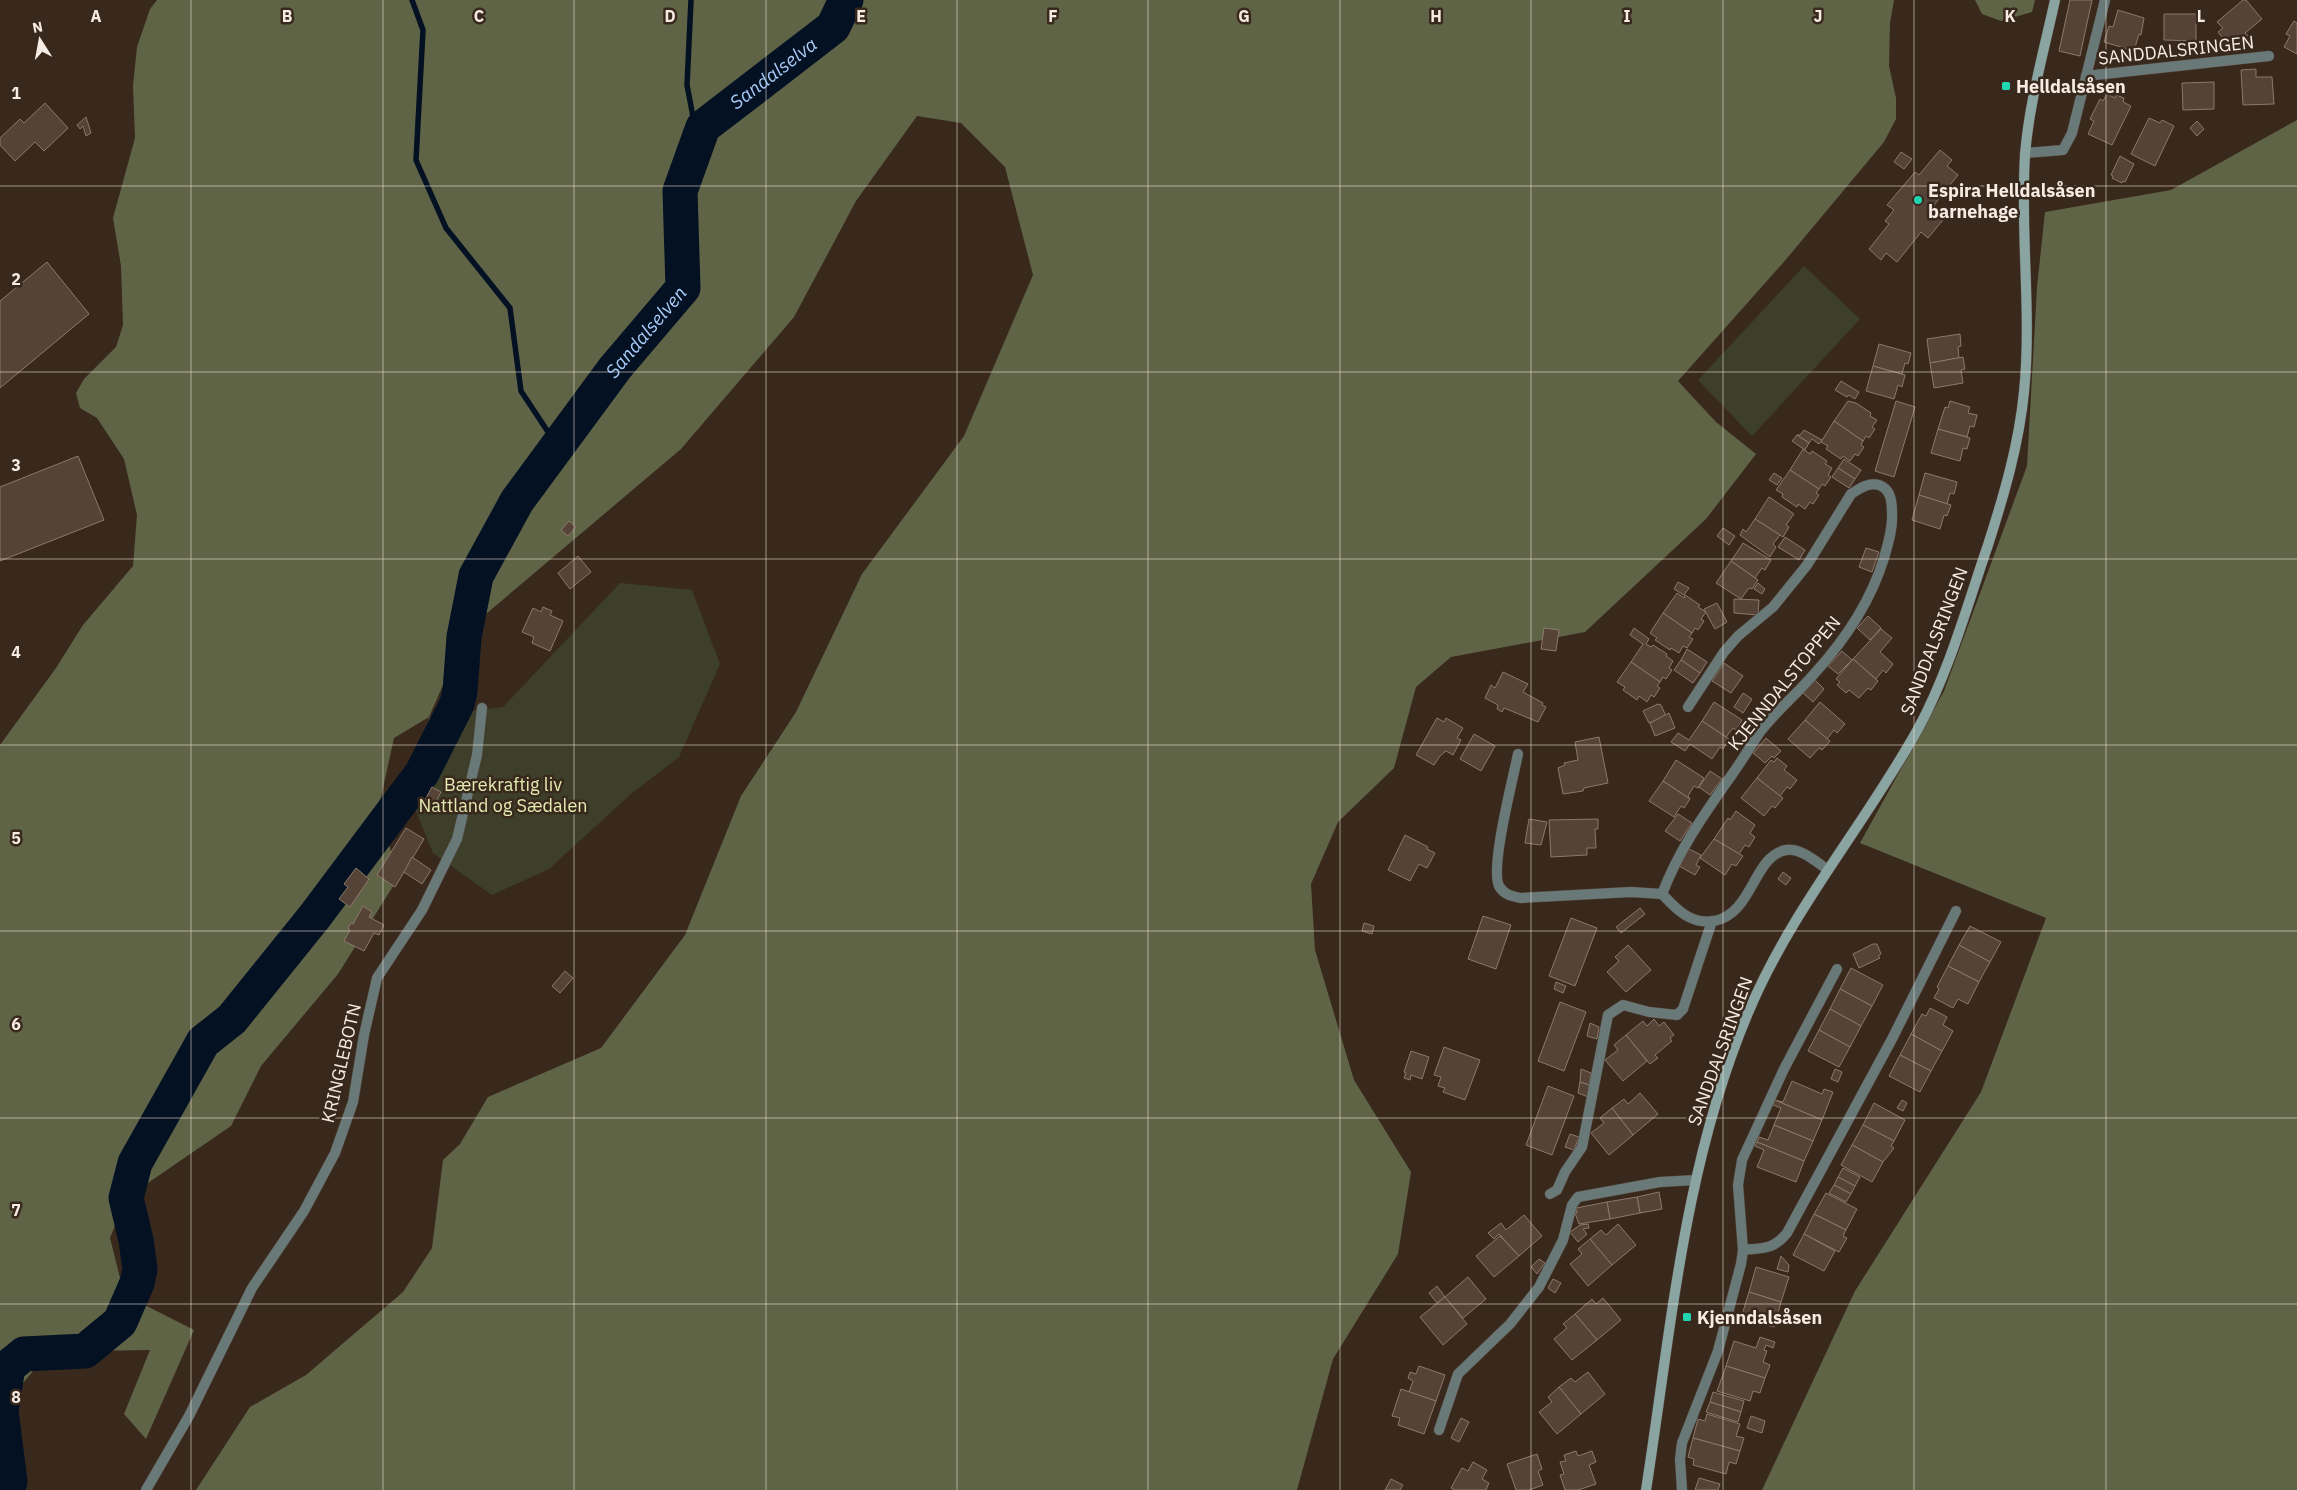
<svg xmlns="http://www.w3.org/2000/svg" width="2297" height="1490" font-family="'IBM Plex Sans',sans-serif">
<rect width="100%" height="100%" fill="#39281c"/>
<g fill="#3d3f2b">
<polygon points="1804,266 1860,319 1752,436 1698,380"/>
<polygon points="620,583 692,590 720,664 679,757 631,794 549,869 492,895 433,853 408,792 429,717 457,704 470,711 503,707"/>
</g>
<g fill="#606447">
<polygon points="157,0 1894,0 1890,23 1889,66 1896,98 1896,119 1884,142 1783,263 1678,381 1716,422 1756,454 1706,519 1585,632 1451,657 1416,687 1394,768 1338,822 1311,884 1315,950 1354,1080 1411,1172 1398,1254 1333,1359 1297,1490 196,1490 250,1407 306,1375 403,1292 432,1248 443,1160 460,1144 488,1097 601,1048 685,935 741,796 796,712 862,574 964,436 1033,275 1005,167 961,123 917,116 856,201 794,317 681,449 480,619 464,637 429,717 394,738 380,802 397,880 338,974 261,1066 231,1126 126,1198 110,1238 125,1298 131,1298 194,1330 146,1439 124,1414 150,1350 85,1351 51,1342 48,1353 0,1411 0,745 56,668 83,625 133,566 137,515 124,459 97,418 80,408 76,393 84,379 116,347 123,325 121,266 113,218 135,138 133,86 137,47 150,9"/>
<polygon points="1975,0 2035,0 2032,12 2001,21 1982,14"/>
<polygon points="2297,120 2297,1490 1762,1490 1855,1291 1981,1092 2046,918 1860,843 1944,691 2027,466 2037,287 2045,212 2171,190"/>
</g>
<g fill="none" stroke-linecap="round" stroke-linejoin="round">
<g stroke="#031123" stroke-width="5.5">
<polyline points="412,0 423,30 416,160 446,228 510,308 521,391 558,447"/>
<polyline points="691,0 687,85 698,143"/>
</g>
<path stroke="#031123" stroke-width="35" id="s1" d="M5 1490 10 1482 1 1411 8 1367 24 1354 85 1351 120 1322 137 1283 140 1269 136 1240 126 1198 135 1163 203 1042 232 1019 315 916 422 773 457 704 460 691 464 637 476 576 517 501 615 368 683 288 680 191 703 127 833 27 846 0"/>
</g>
<g fill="#554337" stroke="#8d796b">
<polygon points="2070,0 2092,0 2080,56 2059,51"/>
<polygon points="2243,0 2246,0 2262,19 2245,33 2250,38 2234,52 2218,32 2223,28 2217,22"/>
<polygon points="2118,10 2144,18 2141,35 2139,34 2134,51 2104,42 2109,26 2113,27"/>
<polygon points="2164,14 2196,14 2196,41 2164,40"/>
<polygon points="2294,21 2297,23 2297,54 2284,47 2290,36 2286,34"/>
<polygon points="2256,69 2256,77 2272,77 2274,104 2243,105 2241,70"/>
<polygon points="2214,82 2214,109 2183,110 2182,83"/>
<polygon points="2107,94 2115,98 2116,95 2124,98 2123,102 2131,106 2112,145 2088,134 2094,121 2090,119 2100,99 2103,101"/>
<polygon points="45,103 68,128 44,151 35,142 15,161 0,145 0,138 20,119 24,123"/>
<polygon points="86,117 91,133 86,136 83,126 80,129 77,125"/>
<polygon points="2149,118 2160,123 2162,120 2174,126 2155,166 2131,154"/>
<polygon points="2197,121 2204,129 2197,136 2190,128"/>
<polygon points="1940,150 1952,160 1947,166 1958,175 1934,205 1947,215 1928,238 1921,232 1897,262 1886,253 1881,260 1869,249 1889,224 1885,221 1894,210 1887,205 1915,172 1919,175"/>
<polygon points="1901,152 1912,159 1904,169 1894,162"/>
<polygon points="2120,156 2134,164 2125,182 2123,181 2122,183 2112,178 2113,176 2111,175"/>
<polygon points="47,262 89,314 0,388 0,301"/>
<polygon points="1960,334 1961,346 1958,347 1959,358 1930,363 1927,339"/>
<polygon points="1879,344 1911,353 1908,364 1905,363 1902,374 1873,366"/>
<polygon points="1963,357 1965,369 1961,370 1963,383 1934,388 1930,363"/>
<polygon points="1873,366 1905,375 1902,387 1898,385 1894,399 1866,391"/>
<polygon points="1841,381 1859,392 1855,399 1849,395 1847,397 1835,390"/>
<polygon points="1848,401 1856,403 1871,413 1870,416 1877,420 1872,427 1875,429 1869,438 1866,436 1863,441 1834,421"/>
<polygon points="1896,401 1915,407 1894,477 1875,471"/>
<polygon points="1950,401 1970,407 1968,413 1977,415 1974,427 1970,426 1967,437 1938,429 1945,407 1948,408"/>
<polygon points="1834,421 1863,441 1861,445 1864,447 1858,456 1855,454 1850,461 1843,456 1841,459 1826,449 1828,446 1821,442"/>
<polygon points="1938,429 1970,438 1967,449 1963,448 1960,461 1931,453"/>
<polygon points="1804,430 1822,440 1819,444 1812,439 1809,443 1797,435 1800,435"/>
<polygon points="1797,435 1809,443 1805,450 1792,441"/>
<polygon points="1803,449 1810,454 1812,451 1827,461 1825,464 1832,468 1828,475 1831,477 1825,486 1822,484 1819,489 1790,470"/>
<polygon points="78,456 104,520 0,561 0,487"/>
<polygon points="1844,459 1861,470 1855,479 1838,468"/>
<polygon points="1838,468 1855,479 1849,488 1832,477"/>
<polygon points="1790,470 1819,489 1816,493 1819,495 1813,504 1810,502 1805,509 1798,504 1797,507 1782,497 1783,494 1776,490"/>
<polygon points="1774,473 1782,478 1777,485 1769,480"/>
<polygon points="1925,473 1957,482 1954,494 1950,493 1947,504 1919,495"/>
<polygon points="1919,495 1951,505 1947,516 1944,515 1940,529 1912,520"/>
<polygon points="1769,497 1794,514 1786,525 1789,527 1783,537 1755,519"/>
<polygon points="1755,519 1780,535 1773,544 1776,547 1770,557 1740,535 1743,529 1746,532"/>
<polygon points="569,521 576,527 568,536 561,530"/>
<polygon points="1723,528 1735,536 1729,545 1717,536"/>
<polygon points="1785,537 1805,550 1799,560 1778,547"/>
<polygon points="1743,543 1771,560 1765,570 1762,568 1755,578 1731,561"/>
<polygon points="1866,548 1879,552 1872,572 1859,567"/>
<polygon points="578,556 591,572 570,589 558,573"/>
<polygon points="1731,561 1758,580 1752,589 1749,588 1741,599 1716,583"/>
<polygon points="1678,582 1689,588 1684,595 1674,589"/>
<polygon points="1758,583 1765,589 1762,594 1754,589"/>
<polygon points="1677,593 1684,598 1685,595 1700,605 1698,607 1706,612 1701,619 1704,621 1698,630 1695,628 1692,633 1663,613"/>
<polygon points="1734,599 1759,600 1758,615 1734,613"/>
<polygon points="1717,603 1727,622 1715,629 1704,609"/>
<polygon points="543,607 552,611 550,615 563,621 550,651 532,643 534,637 522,632 533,608 541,612"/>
<polygon points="1663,613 1692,633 1689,637 1693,639 1687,648 1683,646 1679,653 1671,648 1670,650 1655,640 1657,638 1650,633"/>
<polygon points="1868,616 1881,628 1870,640 1857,628"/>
<polygon points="1544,628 1559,630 1556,651 1541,649"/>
<polygon points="1634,628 1649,639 1646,644 1651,647 1653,645 1667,654 1666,656 1673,661 1669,668 1672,670 1666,679 1663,677 1660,682 1631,662 1643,644 1630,635"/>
<polygon points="1881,629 1892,638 1880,652 1893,664 1886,673 1883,670 1876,679 1853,659"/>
<polygon points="1687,649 1707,662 1700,673 1681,660"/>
<polygon points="1842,651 1852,660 1838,674 1828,666"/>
<polygon points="1853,659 1878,681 1871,690 1868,688 1859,698 1849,690 1846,693 1837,685 1840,682 1836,679"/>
<polygon points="1681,660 1700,673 1693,683 1674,670"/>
<polygon points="1631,662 1660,682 1657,686 1660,688 1654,697 1651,695 1647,702 1639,696 1637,700 1623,690 1625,687 1617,682"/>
<polygon points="1724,663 1743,676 1731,693 1712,681"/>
<polygon points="1503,672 1528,684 1523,692 1543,703 1542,705 1546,707 1538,722 1504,708 1502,712 1497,709 1498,705 1485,698 1491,685 1495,688"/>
<polygon points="1815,680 1824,689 1813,702 1803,693"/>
<polygon points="1743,693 1752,699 1743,713 1734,707"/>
<polygon points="1714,702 1742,720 1736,730 1733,728 1726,737 1702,721"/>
<polygon points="1820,702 1845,724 1837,733 1834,730 1827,739 1805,720"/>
<polygon points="1658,704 1661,705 1666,716 1649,723 1643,711"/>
<polygon points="1669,713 1675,728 1655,736 1650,723"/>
<polygon points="1437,718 1444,722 1446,718 1463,728 1457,738 1461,740 1453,755 1446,751 1440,756 1434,765 1416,755"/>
<polygon points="1805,720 1830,741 1822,750 1819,748 1810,758 1788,739"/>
<polygon points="1702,721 1729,739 1723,749 1720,747 1712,759 1690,744 1685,751 1671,742 1678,733 1689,740"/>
<polygon points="1474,734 1495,746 1481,771 1460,759"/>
<polygon points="1599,737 1608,783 1584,788 1583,791 1563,794 1558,768 1565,765 1564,763 1578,760 1575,742"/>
<polygon points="1766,738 1781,751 1774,758 1772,756 1765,763 1753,753"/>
<polygon points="1777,758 1787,766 1784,770 1797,780 1790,789 1787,787 1780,796 1757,778 1771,760 1774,762"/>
<polygon points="1676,760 1704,778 1698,788 1694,786 1688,796 1690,799 1663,781"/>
<polygon points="1710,771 1722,779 1710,795 1699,787"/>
<polygon points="1757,778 1783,798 1775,808 1772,806 1764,816 1741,798"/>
<polygon points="1663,781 1690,799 1684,808 1681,806 1674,817 1649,801"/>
<polygon points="432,787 441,792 434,805 425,800"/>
<polygon points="1736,811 1755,825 1750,833 1755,837 1749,847 1745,845 1739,854 1714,839 1728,818 1730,820"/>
<polygon points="1678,814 1692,823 1680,841 1665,831"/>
<polygon points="1529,819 1547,822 1541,845 1525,843"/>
<polygon points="1598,819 1598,829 1595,829 1596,848 1587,848 1587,855 1551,857 1549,820"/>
<polygon points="406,828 424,839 395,887 377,875"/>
<polygon points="1405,835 1428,847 1427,849 1435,853 1427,868 1419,864 1410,881 1388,870"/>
<polygon points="1714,839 1743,856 1736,866 1732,864 1725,875 1700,858"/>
<polygon points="1689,849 1701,855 1696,865 1700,867 1695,875 1679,866"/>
<polygon points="412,857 431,870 422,884 404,872"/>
<polygon points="356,868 369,879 350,907 339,899 348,887 344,884"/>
<polygon points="1783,872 1791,878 1786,885 1778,879"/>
<polygon points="363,906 372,912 369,917 384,925 379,935 374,933 364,951 344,941 350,930 348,928 351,923 353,924"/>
<polygon points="1640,908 1645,914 1621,933 1616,927"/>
<polygon points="1483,916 1511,925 1496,969 1468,959"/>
<polygon points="1571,918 1597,928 1575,986 1549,976"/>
<polygon points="1364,923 1374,926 1372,934 1362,931"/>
<polygon points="1970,926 2001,942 1990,962 1959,945"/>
<polygon points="1873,944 1877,944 1881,954 1878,956 1880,958 1859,968 1853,954"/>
<polygon points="1628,945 1651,970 1626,992 1607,972 1619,961 1615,957"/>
<polygon points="1959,945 1990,962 1979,982 1948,966"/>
<polygon points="1948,966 1979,982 1968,1004 1958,999 1953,1008 1934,998 1939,989 1937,987"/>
<polygon points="1851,968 1883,985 1872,1006 1840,989"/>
<polygon points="565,971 573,978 560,993 552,986"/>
<polygon points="1556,982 1566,986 1563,993 1554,989"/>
<polygon points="1840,989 1872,1006 1861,1026 1830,1009"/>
<polygon points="1560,1002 1586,1012 1564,1071 1538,1061"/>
<polygon points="1930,1008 1947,1017 1943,1025 1953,1031 1942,1051 1911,1034 1922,1014 1926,1016"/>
<polygon points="1830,1009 1861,1026 1850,1047 1819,1030"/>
<polygon points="1654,1019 1659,1026 1664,1022 1674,1035 1670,1038 1672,1041 1655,1055 1658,1058 1650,1064 1626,1035 1643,1021 1647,1026"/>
<polygon points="1590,1023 1599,1027 1597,1039 1587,1036"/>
<polygon points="1819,1030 1850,1047 1839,1067 1808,1051"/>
<polygon points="1911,1034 1942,1051 1931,1071 1900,1055"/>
<polygon points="1626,1035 1647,1061 1623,1081 1605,1060 1618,1050 1614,1045"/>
<polygon points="1444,1047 1480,1060 1465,1100 1443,1092 1445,1088 1438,1086 1441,1077 1434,1075"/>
<polygon points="1411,1051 1429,1057 1422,1079 1411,1075 1410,1080 1404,1078 1406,1073 1404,1072"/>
<polygon points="1900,1055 1931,1071 1920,1092 1889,1076"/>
<polygon points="1581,1069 1591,1073 1589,1085 1580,1082"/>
<polygon points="1835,1069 1842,1072 1838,1082 1831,1079"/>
<polygon points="1792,1081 1822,1094 1824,1089 1833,1092 1822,1120 1775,1100 1783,1102"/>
<polygon points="1580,1082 1589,1085 1588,1097 1578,1093"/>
<polygon points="1548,1086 1574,1096 1552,1155 1526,1145"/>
<polygon points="1640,1093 1658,1114 1633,1135 1612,1108 1624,1099 1628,1104"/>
<polygon points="1775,1100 1822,1120 1813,1141 1774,1125 1781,1108 1773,1105"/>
<polygon points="1902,1100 1907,1103 1903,1111 1897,1108"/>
<polygon points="1874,1103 1905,1120 1894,1141 1863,1125"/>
<polygon points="1612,1108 1633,1135 1609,1155 1591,1133 1604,1123 1600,1118"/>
<polygon points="1774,1125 1813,1141 1804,1161 1757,1142 1759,1137 1768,1140"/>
<polygon points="1863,1125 1894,1141 1891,1146 1894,1148 1883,1162 1852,1145"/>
<polygon points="1570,1134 1579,1137 1574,1150 1565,1147"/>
<polygon points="1757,1142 1804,1161 1796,1182 1757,1167 1764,1150 1755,1146"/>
<polygon points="1852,1145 1883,1162 1872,1182 1841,1165"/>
<polygon points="1843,1168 1860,1177 1855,1186 1838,1177"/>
<polygon points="1838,1177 1855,1186 1851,1194 1834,1185"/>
<polygon points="1834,1185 1851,1194 1846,1202 1829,1193"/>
<polygon points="1659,1192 1662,1209 1640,1213 1637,1197"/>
<polygon points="1826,1193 1857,1209 1846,1230 1814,1214"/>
<polygon points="1637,1197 1640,1213 1610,1219 1607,1202"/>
<polygon points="1607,1202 1610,1219 1579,1224 1575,1213 1577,1213 1576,1208"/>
<polygon points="1814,1214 1846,1230 1843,1236 1847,1238 1839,1252 1804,1234"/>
<polygon points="1524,1215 1542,1236 1519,1256 1499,1234 1494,1239 1488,1233 1501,1223 1506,1230"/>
<polygon points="1588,1224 1589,1228 1583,1229 1587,1234 1578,1242 1570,1232 1580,1225"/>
<polygon points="1618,1224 1636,1245 1612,1265 1590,1239 1601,1230 1606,1235"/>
<polygon points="1804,1234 1835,1251 1824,1271 1793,1255"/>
<polygon points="1500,1236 1519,1256 1494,1277 1476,1256"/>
<polygon points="1590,1239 1612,1265 1588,1286 1570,1264 1582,1254 1578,1249"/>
<polygon points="1781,1256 1789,1265 1788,1272 1777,1269"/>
<polygon points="1539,1259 1545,1263 1537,1274 1531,1267"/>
<polygon points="1756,1267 1789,1277 1781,1302 1749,1292"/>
<polygon points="1468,1277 1486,1299 1463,1318 1445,1297"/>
<polygon points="1553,1279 1561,1283 1555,1293 1548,1288"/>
<polygon points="1437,1286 1445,1297 1437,1303 1429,1293"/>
<polygon points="1749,1292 1781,1302 1774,1327 1741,1318"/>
<polygon points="1445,1297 1467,1324 1443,1345 1420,1317"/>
<polygon points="1603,1298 1621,1320 1597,1340 1575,1314 1592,1299 1596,1304"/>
<polygon points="1575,1314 1597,1340 1572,1360 1554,1339 1567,1328 1563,1324"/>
<polygon points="1760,1337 1775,1342 1773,1348 1766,1345 1764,1350 1767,1351 1763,1362 1770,1365 1765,1378 1726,1366 1734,1341 1756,1348"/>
<polygon points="1419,1366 1445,1375 1436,1401 1409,1392 1413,1381 1408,1378 1410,1372 1416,1374"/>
<polygon points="1726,1366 1765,1378 1760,1393 1753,1391 1750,1401 1717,1391"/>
<polygon points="1588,1372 1605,1394 1581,1414 1559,1387 1571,1378 1575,1382"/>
<polygon points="1559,1387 1581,1414 1557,1434 1539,1412 1552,1402 1548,1397"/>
<polygon points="1401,1389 1436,1401 1424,1434 1398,1425 1400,1418 1392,1416"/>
<polygon points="1713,1392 1744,1401 1741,1412 1710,1402"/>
<polygon points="1710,1402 1741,1412 1738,1422 1706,1412"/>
<polygon points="1707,1414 1740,1424 1736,1436 1744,1438 1740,1451 1693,1438 1698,1419 1705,1421"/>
<polygon points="1751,1416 1765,1421 1762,1433 1747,1428"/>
<polygon points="1461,1418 1469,1422 1459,1442 1451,1438"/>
<polygon points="1693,1438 1740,1451 1736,1464 1729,1462 1726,1474 1693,1465 1694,1459 1688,1457"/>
<polygon points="1576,1451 1578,1456 1592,1451 1596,1462 1589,1465 1596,1484 1578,1490 1565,1490 1560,1475 1564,1474 1560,1462 1566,1461 1564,1455"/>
<polygon points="1537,1454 1542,1469 1538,1471 1543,1485 1529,1490 1516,1490 1507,1464"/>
<polygon points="1473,1462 1487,1470 1482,1479 1489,1483 1486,1490 1455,1490 1451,1488 1462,1468 1468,1471"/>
<polygon points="1699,1478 1720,1484 1718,1490 1695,1490"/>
<polygon points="1391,1479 1403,1485 1400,1490 1385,1490"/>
</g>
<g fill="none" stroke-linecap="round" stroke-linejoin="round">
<defs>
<g id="street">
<polyline points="2086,76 2269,56"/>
<polyline points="2025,153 2063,150 2072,133 2105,0"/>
<path d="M1688 707 1724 652 1738 636 1773 607 1807 565 1851 494C1859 489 1868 482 1879 485 1891 489 1892 502 1892 514 1893 528 1888 544 1884 558 1871 601 1845 640 1814 674 1797 694 1776 711 1760 732 1750 747 1741 762 1731 776 1703 816 1680 848 1662 894 1676 909 1691 925 1714 921 1753 914 1753 856 1786 850 1801 848 1815 861 1827 869"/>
<path d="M1518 754C1513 779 1490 867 1499 886 1504 895 1512 896 1521 898L1631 892 1662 894"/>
<polyline points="1550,1194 1557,1190 1565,1172 1582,1147 1608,1015 1623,1005 1649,1012 1677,1015 1683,1009 1712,921"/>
<path d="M1743 1250C1764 1248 1773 1250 1787 1233L1892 1039 1956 911"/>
<polyline points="1439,1430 1458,1374 1510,1324 1539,1287 1563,1240 1572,1205 1578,1197 1660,1182 1696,1180"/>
<polyline points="146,1490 189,1416 252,1288 304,1211 335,1153 353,1102 364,1035 377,978 422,910 457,839 477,755 482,708"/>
<polyline points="1682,1490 1680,1459 1682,1443 1718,1351 1741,1264 1743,1250 1738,1185 1742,1160 1784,1069 1837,969"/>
</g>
<path id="secondary" d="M1646 1490C1671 1330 1684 1164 1748 1013 1791 910 1864 826 1918 729 1949 672 1967 606 1988 545 2004 495 2019 444 2024 392 2032 313 2020 234 2025 155 2029 103 2044 51 2055 0"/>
</defs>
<use href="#street" stroke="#544338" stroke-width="11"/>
<use href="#secondary" stroke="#544338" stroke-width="11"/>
<use href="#street" stroke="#687977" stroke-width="10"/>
<use href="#secondary" stroke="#8aa4a2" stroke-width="10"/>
</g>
<path fill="none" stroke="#f7ece4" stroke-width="1" stroke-opacity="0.55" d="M191 0V1490M383 0V1490M574 0V1490M766 0V1490M957 0V1490M1148 0V1490M1340 0V1490M1531 0V1490M1723 0V1490M1914 0V1490M2106 0V1490M0 186H2297M0 372H2297M0 559H2297M0 745H2297M0 931H2297M0 1118H2297M0 1304H2297"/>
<g fill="#20d5b0" stroke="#39281c" stroke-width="2">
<rect x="2001" y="81" width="10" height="10" rx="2.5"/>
<circle cx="1918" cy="200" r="5"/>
<rect x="1682" y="1312" width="10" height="10" rx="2.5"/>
</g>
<g text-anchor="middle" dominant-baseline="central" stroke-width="5" stroke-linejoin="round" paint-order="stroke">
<g font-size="18" fill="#f7ece4" stroke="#39281c">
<text transform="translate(2176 50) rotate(-6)">SANDDALSRINGEN</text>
<text transform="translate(1934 641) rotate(-69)">SANDDALSRINGEN</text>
<text transform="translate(1784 683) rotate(-51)">KJENNDALSTOPPEN</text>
<text transform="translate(1720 1051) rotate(-70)">SANDDALSRINGEN</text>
<text transform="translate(341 1063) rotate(-77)">KRINGLEBOTN</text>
</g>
<g font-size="18" font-weight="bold" fill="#f7ece4" stroke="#39281c" text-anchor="start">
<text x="2016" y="86">Helldalsåsen</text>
<text x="1928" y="190">Espira Helldalsåsen<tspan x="1928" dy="21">barnehage</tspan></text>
<text x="1697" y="1317">Kjenndalsåsen</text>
</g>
<g font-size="18" fill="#e3ebb2" stroke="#39281c">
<text x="503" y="784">Bærekraftig liv<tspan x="503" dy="21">Nattland og Sædalen</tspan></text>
</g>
<g font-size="19" font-style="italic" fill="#a8cbf8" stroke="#39281c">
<text stroke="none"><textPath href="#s1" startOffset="1721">Sandalselva</textPath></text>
<text stroke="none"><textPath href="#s1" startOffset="1410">Sandalselven</textPath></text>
</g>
</g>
<g font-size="16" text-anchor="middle" font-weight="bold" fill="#f7ece4" stroke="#39281c" stroke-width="5" stroke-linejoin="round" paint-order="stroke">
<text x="96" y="22">A</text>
<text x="287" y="22">B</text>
<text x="479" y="22">C</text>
<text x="670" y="22">D</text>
<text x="861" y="22">E</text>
<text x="1053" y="22">F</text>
<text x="1244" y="22">G</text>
<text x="1436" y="22">H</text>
<text x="1627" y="22">I</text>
<text x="1818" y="22">J</text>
<text x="2010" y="22">K</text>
<text x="2201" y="22">L</text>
<text x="16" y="99">1</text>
<text x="16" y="285">2</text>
<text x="16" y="471">3</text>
<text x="16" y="658">4</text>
<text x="16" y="844">5</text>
<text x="16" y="1030">6</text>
<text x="16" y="1216">7</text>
<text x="16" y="1403">8</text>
</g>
<g transform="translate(40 40) rotate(349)" stroke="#39281c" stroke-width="4" paint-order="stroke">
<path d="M0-4L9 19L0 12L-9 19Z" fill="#f7ece4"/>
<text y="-8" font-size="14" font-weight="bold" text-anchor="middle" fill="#f7ece4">N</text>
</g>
</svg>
